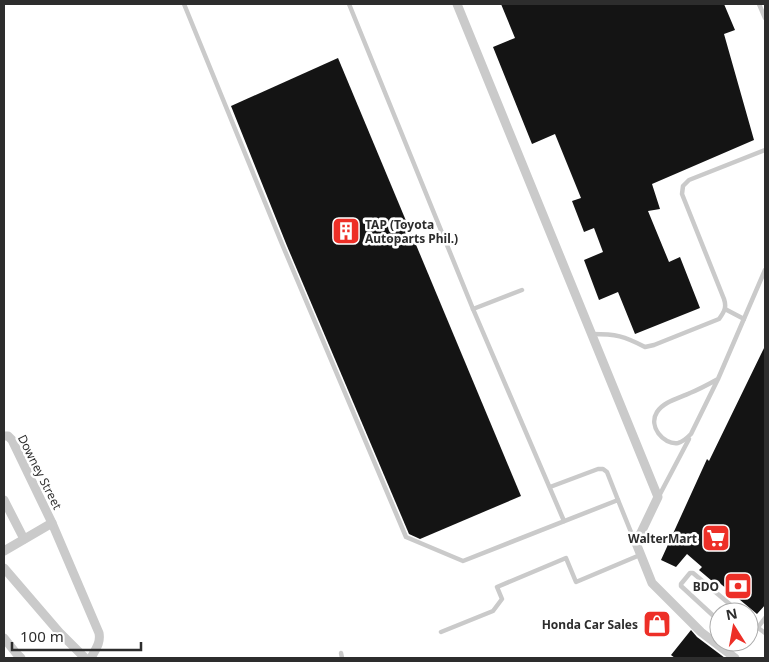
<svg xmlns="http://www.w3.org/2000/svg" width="769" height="662" font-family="'Noto Sans',sans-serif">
<rect width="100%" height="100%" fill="#fff"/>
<g fill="#141414">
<polygon points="501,4 724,4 735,30 724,34 754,140 652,184 660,209 648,211 669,262 680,257 700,308 635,334 618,292 599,300 584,260 603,252 594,228 584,232 572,201 581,198 555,134 532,144 493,47 515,38"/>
<polygon points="338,58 521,496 420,539 409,534 287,246 231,106"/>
<polygon points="765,346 765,605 757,614 716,580 712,581 699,570 702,567 687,554 676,567 661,560 707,459 709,461"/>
<polygon points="691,630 697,637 725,658 675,658 671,655"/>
</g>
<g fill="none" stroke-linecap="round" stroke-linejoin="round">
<g stroke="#cacaca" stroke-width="4.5">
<polyline points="184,4 282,244 406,537 463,561 618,500 635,542"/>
<polyline points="349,4 473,309 564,521"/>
<polyline points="759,4 765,18"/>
<polyline points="473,309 522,290"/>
<polyline points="725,309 744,319"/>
<path d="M592 334C616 334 624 336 645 347L654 345 719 319C724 312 727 308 724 299L682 194 683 186 689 180 765 150"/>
<path d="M718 379C709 384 700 389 690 393 680 398 664 401 657 412 648 426 663 445 678 443 683 442 687 438 691 434L718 379 765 270"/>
<polyline points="550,487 598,469 603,469 607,472 618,500"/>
<polyline points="659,496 689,439"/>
<polyline points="719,621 681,586 681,584 690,573 693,573 739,612"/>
<polyline points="749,621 765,633"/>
<polyline points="441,632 493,611 502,599 497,587 566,558 576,582 640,555"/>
<polyline points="749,639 765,618"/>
<polyline points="741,642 745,642"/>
<polyline points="341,653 342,658"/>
</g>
<g stroke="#cacaca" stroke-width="9">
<polyline points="457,4 658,497 636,543 652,583 701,632 735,658"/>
<path d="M4 436H8L12 440 52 523 99 633C101 643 95 650 91 658"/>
<polyline points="4,500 24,539"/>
<polyline points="4,551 52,523"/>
<polyline points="4,568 59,632 85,658"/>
<polyline points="4,638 16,653 21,658"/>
</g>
</g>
<defs>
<symbol id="building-square" viewBox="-11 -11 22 22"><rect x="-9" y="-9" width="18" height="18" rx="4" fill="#ed2f27" stroke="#fff"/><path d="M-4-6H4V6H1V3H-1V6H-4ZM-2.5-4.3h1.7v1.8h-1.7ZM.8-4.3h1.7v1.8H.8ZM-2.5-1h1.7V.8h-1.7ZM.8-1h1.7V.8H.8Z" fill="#fff"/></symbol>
<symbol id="supermarket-square" viewBox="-11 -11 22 22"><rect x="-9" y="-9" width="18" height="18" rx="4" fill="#ed2f27" stroke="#fff"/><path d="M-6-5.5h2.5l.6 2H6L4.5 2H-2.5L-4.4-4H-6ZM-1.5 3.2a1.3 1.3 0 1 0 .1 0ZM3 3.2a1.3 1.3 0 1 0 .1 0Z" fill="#fff"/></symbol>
<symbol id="bank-square" viewBox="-11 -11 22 22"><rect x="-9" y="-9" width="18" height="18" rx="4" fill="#ed2f27" stroke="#fff"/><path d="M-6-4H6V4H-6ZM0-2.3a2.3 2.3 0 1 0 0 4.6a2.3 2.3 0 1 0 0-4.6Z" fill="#fff"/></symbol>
<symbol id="shop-square" viewBox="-11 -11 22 22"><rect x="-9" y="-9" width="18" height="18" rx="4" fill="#ed2f27" stroke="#fff"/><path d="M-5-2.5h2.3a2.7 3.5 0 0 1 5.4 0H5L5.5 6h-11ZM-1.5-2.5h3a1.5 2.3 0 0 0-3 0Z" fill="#fff"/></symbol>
</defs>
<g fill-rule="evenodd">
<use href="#building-square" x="330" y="215" width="32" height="32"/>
<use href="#supermarket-square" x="700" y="522" width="32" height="32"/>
<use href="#bank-square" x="722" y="570" width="32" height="32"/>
<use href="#shop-square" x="641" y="608" width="32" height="32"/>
</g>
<g text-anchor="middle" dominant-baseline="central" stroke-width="5" stroke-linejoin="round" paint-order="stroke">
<g font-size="12" font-weight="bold" fill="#2d2d2d" stroke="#fff" text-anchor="end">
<text x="365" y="224" text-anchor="start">TAP (Toyota<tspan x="365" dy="14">Autoparts Phil.)</tspan></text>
<text x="697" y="538">WalterMart</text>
<text x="719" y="586">BDO</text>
<text x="638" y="624">Honda Car Sales</text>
</g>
<g font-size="12" fill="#2d2d2d" stroke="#fff">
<text transform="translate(40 472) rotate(63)">Downey Street</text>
</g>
</g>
<rect width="769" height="662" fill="none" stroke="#2d2d2d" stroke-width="10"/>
<g transform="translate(734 627) rotate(349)"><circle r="24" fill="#ffffff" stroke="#ababab"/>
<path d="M0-4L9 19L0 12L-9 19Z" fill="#ed2f27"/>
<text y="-8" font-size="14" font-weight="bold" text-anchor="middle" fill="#2d2d2d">N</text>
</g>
<path d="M12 642v8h129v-8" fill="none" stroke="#2d2d2d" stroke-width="2.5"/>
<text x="20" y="642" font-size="15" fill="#2d2d2d" stroke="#ffffff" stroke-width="4" paint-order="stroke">100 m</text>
</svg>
